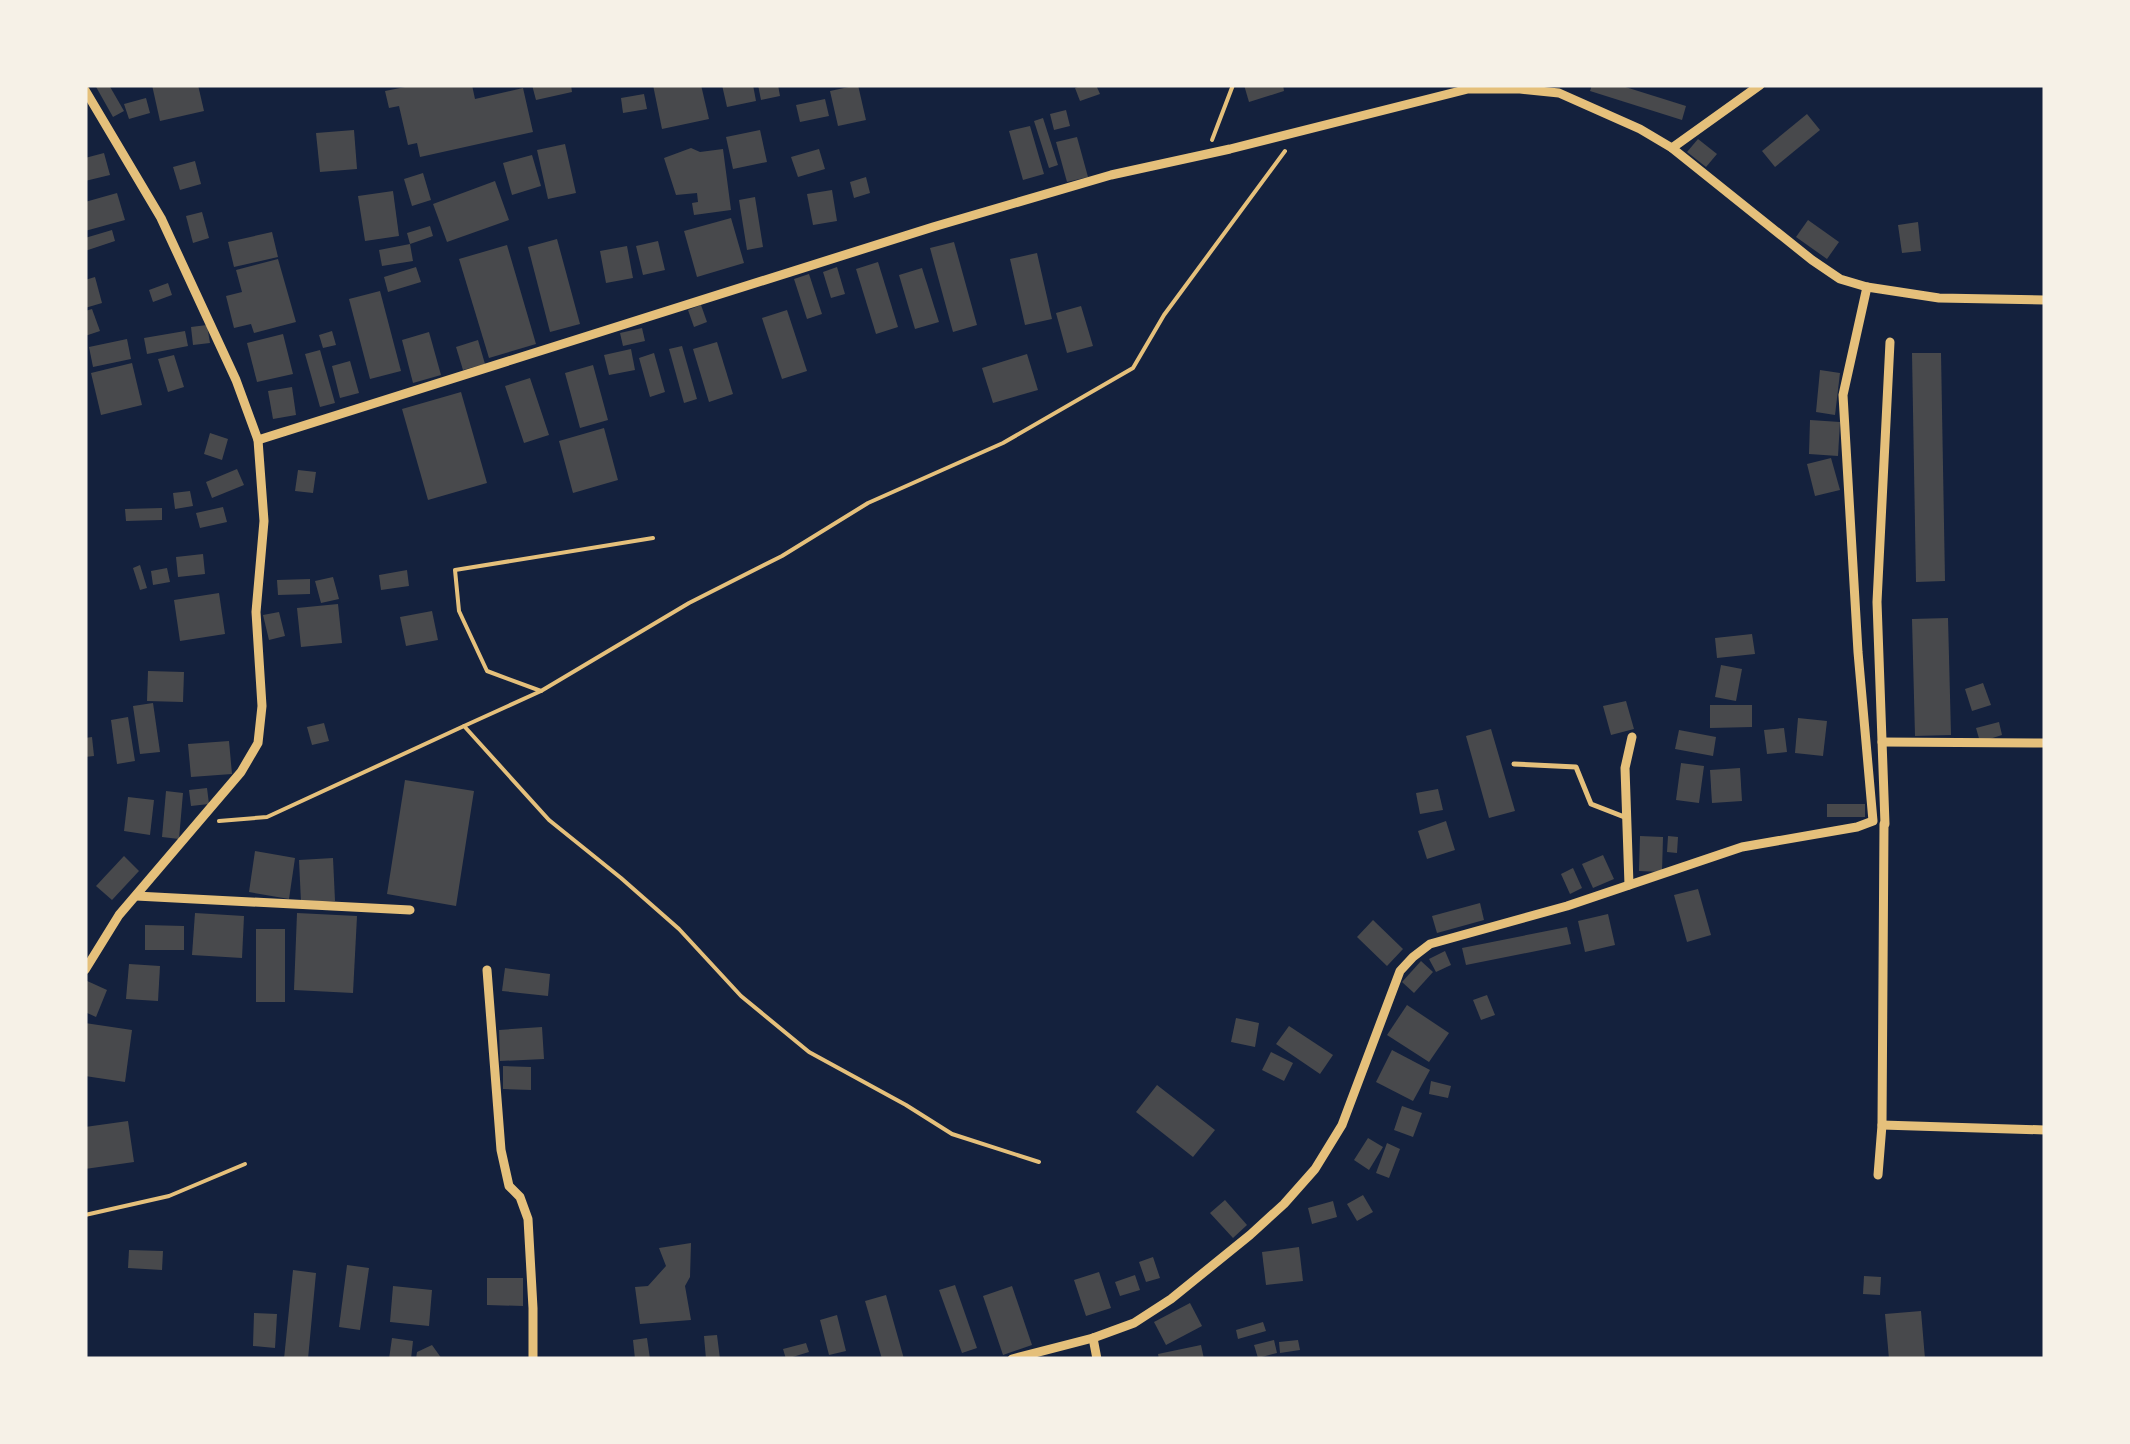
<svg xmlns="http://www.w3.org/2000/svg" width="2130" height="1444" font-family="Montserrat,sans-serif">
<rect width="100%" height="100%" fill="#14213d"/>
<g fill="#48494c">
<polygon points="95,85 109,85 124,111 113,117"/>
<polygon points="152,85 198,85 204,111 160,121"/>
<polygon points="415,85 472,85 475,99 523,88 533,132 420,157 417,143 408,145 399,106 389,108 385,91"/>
<polygon points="532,85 571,85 572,92 536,100"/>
<polygon points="653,85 701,85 709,119 662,129"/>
<polygon points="722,85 753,85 756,101 727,107"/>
<polygon points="758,85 778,85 780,96 761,100"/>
<polygon points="858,85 866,120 838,126 830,91"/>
<polygon points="1083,85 1096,85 1100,94 1080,101 1075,88"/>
<polygon points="1244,85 1283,85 1284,91 1249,102"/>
<polygon points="1592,85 1619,85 1686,106 1682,120 1590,91"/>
<polygon points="644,94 647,109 623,113 621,98"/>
<polygon points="146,98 150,113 129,119 124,104"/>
<polygon points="825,99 829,116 800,122 796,105"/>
<polygon points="1066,110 1070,126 1054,130 1050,114"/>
<polygon points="1807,114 1820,130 1775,167 1762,151"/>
<polygon points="1043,118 1058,165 1049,168 1034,121"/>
<polygon points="1030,126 1044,174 1023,180 1009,131"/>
<polygon points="354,130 357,169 320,172 316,133"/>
<polygon points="760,130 767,162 733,169 726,137"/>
<polygon points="1077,137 1088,177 1067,182 1056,142"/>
<polygon points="1698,139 1717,154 1706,167 1687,152"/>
<polygon points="565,144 576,193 548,199 537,150"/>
<polygon points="691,148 700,152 723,149 731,210 694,215 692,203 698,202 697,193 676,195 664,158"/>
<polygon points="819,149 825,169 798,177 791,157"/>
<polygon points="104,153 110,175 85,181 85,158"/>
<polygon points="532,155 541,186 512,195 503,163"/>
<polygon points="195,161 201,184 180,190 173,167"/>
<polygon points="423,173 431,200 412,206 404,179"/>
<polygon points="866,177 870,193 854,198 850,182"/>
<polygon points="495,181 509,220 447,242 433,204"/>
<polygon points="832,190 837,221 813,225 807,194"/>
<polygon points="393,191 399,236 365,241 358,196"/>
<polygon points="117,193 125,220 85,231 85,202"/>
<polygon points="755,197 763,247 747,250 739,200"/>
<polygon points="202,212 209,238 193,243 186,216"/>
<polygon points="731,218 744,263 697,277 684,231"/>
<polygon points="1808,220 1839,242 1827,259 1796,237"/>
<polygon points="1918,222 1921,251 1902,253 1898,225"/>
<polygon points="430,226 433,236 410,244 407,233"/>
<polygon points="112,230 115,241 85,251 85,238"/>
<polygon points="272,232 278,257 234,267 228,242"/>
<polygon points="557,239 580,324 550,332 528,247"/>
<polygon points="658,241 665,270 643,275 636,246"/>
<polygon points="954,242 977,325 953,332 930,248"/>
<polygon points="410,244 413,261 382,266 379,250"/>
<polygon points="507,245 536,344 489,358 459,259"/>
<polygon points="627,246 633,278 606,283 600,251"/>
<polygon points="1037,253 1052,319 1025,325 1010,259"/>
<polygon points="278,259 296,322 254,333 251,324 234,328 226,296 242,292 236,270"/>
<polygon points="878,262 898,327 876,334 856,269"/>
<polygon points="416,267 421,282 388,292 384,277"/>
<polygon points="837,267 845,294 831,298 823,272"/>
<polygon points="922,268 939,322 915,329 899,275"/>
<polygon points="809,274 822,314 807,319 794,279"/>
<polygon points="95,277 102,303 85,308 85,280"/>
<polygon points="168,283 172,295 153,302 149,290"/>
<polygon points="380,291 401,371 370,379 349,299"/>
<polygon points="701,305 707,322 694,327 688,310"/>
<polygon points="1081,306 1093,346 1067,353 1056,313"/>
<polygon points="92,309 100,331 85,336 85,311"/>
<polygon points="787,310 807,371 782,379 762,318"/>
<polygon points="207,325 210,343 193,345 191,327"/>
<polygon points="642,328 645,341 623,346 620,333"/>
<polygon points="185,331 188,346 147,354 144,338"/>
<polygon points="332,331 336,345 323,348 319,335"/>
<polygon points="429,332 441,375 413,383 402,340"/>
<polygon points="283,334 293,374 257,382 247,343"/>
<polygon points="127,339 131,359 93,367 89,347"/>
<polygon points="478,340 485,364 463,370 456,347"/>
<polygon points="717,342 733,394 709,402 693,349"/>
<polygon points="682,346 697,399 684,403 669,349"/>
<polygon points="631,349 635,370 609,375 604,355"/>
<polygon points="320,350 335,403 320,407 305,354"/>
<polygon points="654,353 665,392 650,397 639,358"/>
<polygon points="1912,353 1941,353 1945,581 1916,582"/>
<polygon points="1027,354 1038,390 993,403 982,368"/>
<polygon points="174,355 184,387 168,392 158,359"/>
<polygon points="350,361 359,393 340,398 332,366"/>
<polygon points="132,363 142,405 101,415 91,373"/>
<polygon points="593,365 608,420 580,428 565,373"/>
<polygon points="1820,370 1840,373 1835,415 1816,412"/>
<polygon points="530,378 549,435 524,443 505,386"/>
<polygon points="292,387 296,415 273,419 268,391"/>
<polygon points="461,392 487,483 428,500 402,409"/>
<polygon points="1810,420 1840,422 1838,456 1809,454"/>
<polygon points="604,428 618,480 573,493 559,441"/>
<polygon points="210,433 228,439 222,460 204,454"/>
<polygon points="1831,458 1840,490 1815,496 1807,464"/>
<polygon points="237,469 244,485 212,498 206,482"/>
<polygon points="298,470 316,472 313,493 295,491"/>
<polygon points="190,491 193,506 175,509 173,493"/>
<polygon points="223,507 227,522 200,528 196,513"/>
<polygon points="162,508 162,520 126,521 125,509"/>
<polygon points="203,554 205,574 178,577 176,557"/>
<polygon points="140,565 147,588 140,590 133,568"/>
<polygon points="167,568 170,582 153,585 151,571"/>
<polygon points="407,570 409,586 381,590 379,575"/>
<polygon points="333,577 339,599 321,603 315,581"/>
<polygon points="310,579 310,594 278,595 277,580"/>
<polygon points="219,593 225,634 180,641 174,600"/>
<polygon points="338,604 342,643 301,647 297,608"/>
<polygon points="432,611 438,640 406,646 400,617"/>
<polygon points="279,612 285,636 269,640 263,615"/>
<polygon points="1948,618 1951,735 1915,736 1912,619"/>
<polygon points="1752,634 1755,654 1717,658 1715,638"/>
<polygon points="1721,665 1742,669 1736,701 1715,697"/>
<polygon points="148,671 184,672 183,702 147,701"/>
<polygon points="1983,683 1991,705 1972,711 1965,689"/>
<polygon points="1626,701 1634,729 1611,735 1603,706"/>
<polygon points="153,703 160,752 140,754 133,706"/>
<polygon points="1710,705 1752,705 1752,727 1710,728"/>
<polygon points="128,717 135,761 117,764 111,720"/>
<polygon points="1798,718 1827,721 1823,756 1795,753"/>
<polygon points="1999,722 2002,735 1980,742 1976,728"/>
<polygon points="324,723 329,741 312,745 307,727"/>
<polygon points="1784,728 1787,752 1767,754 1764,730"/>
<polygon points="1491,729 1515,811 1489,818 1466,736"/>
<polygon points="1679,730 1716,737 1713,756 1675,749"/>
<polygon points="92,737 94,756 85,757 85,738"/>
<polygon points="229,741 232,774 191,777 188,744"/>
<polygon points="1681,763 1704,766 1699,803 1676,800"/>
<polygon points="1740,768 1742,801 1712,803 1710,770"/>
<polygon points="405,780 474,791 456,906 387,894"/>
<polygon points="207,788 209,804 191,806 189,790"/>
<polygon points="1438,789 1443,810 1420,814 1416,793"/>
<polygon points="166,791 183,793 179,839 162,837"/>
<polygon points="128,797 154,800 150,835 124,831"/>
<rect x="1827" y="804" width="38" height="13"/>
<polygon points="1446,821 1455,850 1427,859 1418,831"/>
<polygon points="1640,836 1663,837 1662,872 1639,871"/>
<polygon points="1668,836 1678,837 1677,853 1667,852"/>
<polygon points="255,851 295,858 289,899 249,892"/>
<polygon points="1603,855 1614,879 1593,888 1582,864"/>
<polygon points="124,856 139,871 112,900 96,886"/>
<polygon points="333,858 335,901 301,902 299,860"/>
<polygon points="1573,868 1582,888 1570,894 1561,874"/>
<polygon points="1698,889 1711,935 1687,942 1674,895"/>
<polygon points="1480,903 1484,920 1437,933 1432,916"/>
<polygon points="195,913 244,916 242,958 192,955"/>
<polygon points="297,913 357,916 353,993 294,990"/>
<polygon points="1608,914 1615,945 1585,952 1578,921"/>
<polygon points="1373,920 1403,949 1387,966 1357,937"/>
<polygon points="145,925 184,926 184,950 145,950"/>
<polygon points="1567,927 1571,944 1466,965 1462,948"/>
<rect x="256" y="929" width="29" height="73"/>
<polygon points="1445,951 1451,965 1436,972 1429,959"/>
<polygon points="1421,961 1433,972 1414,993 1402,982"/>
<polygon points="129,964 160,966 158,1001 126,999"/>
<polygon points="505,968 550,974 548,996 502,991"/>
<polygon points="85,980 107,990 96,1017 85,1012"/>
<polygon points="1487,995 1495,1015 1481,1020 1473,1000"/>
<polygon points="1407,1005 1449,1033 1429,1062 1387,1035"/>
<polygon points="1236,1018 1259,1023 1255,1047 1231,1042"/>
<polygon points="85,1023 132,1030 125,1082 85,1076"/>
<polygon points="1289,1026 1333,1055 1320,1074 1276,1044"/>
<polygon points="542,1027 544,1059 500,1061 499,1030"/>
<polygon points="1392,1050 1430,1070 1413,1101 1376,1082"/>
<polygon points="1271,1052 1293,1063 1284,1081 1262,1070"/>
<polygon points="503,1066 531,1067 531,1090 503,1089"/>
<polygon points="1431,1081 1451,1086 1448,1098 1429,1094"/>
<polygon points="1157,1085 1215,1130 1193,1157 1136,1112"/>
<polygon points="1402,1106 1422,1113 1413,1137 1394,1130"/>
<polygon points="128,1121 134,1162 85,1169 85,1127"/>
<polygon points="1368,1138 1383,1147 1369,1170 1354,1160"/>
<polygon points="1387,1143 1400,1149 1389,1178 1376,1173"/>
<polygon points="1363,1195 1373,1212 1357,1221 1347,1204"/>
<polygon points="1225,1200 1247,1225 1233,1238 1210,1213"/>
<polygon points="1333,1201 1337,1217 1312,1224 1308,1208"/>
<polygon points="691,1243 690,1277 685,1286 691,1320 640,1324 635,1287 648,1286 666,1266 659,1248"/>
<polygon points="1299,1247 1303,1281 1266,1285 1262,1252"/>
<polygon points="129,1250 163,1251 162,1270 128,1268"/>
<polygon points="1153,1257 1160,1278 1146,1282 1139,1262"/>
<polygon points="347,1265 369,1268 360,1330 339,1327"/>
<polygon points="293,1270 316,1273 308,1359 284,1359"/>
<polygon points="1099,1272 1111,1308 1086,1316 1074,1280"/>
<polygon points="1135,1275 1140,1290 1120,1296 1115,1282"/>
<polygon points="1864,1276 1881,1277 1880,1295 1863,1294"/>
<polygon points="487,1278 523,1278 523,1306 487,1305"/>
<polygon points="955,1285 977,1348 962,1353 939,1290"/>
<polygon points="393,1286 432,1290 429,1326 390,1322"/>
<polygon points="1012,1286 1032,1345 1003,1355 983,1296"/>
<polygon points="886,1295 904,1359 882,1359 865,1301"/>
<polygon points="1190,1303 1202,1326 1166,1345 1154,1322"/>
<polygon points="1921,1311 1925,1359 1889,1359 1885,1314"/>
<polygon points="254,1313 277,1314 275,1348 253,1346"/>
<polygon points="837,1315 846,1351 829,1355 820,1320"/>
<polygon points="1263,1322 1266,1331 1238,1339 1236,1330"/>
<polygon points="717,1335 720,1359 706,1359 704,1336"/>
<polygon points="392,1338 413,1341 411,1359 389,1359"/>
<polygon points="647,1338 650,1359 635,1359 633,1340"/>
<polygon points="1274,1340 1277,1353 1258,1358 1254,1345"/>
<polygon points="1298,1340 1300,1350 1280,1353 1279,1342"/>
<polygon points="806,1343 809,1352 786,1359 783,1349"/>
<polygon points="432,1345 442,1359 416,1359 417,1352"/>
<polygon points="1201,1345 1204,1359 1159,1359 1158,1354"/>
</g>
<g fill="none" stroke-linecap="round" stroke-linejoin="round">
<g stroke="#e5c07b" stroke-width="4">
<polyline points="1212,140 1233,85"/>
<polyline points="541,691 487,671 459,611 455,570 653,538"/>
<polyline points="464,726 541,691 689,603 782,556 868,503 1003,443 1133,368 1164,315 1285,151"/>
<polyline points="219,821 267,817 464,726 549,820 621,878 679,929 741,996 809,1052 906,1105 952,1134 1039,1162"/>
<polyline points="85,1215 169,1196 245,1164"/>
</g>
<polyline stroke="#e5c07b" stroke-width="5" points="1514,764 1576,767 1591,804 1627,818"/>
<g stroke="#e5c07b" stroke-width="9">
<polyline points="85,90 161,218 236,380 258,440 264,521 256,612 262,706 258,743 241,772 119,915 85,970"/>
<polyline points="1672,148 1760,85"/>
<polyline points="258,440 933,227 1111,175 1230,149 1468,89 1520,89 1559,93 1640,129 1672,148 1812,260 1840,279 1867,287 1939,298 2045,300"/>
<polyline points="1882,742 2045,743"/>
<polyline points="1885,824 1877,602 1890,342"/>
<polyline points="1629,885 1625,768 1632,737"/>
<polyline points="136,896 410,910"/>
<polyline points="487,970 501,1150 509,1186 520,1197 528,1219 533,1308 533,1359"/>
<polyline points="1882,1125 2045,1130"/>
<polyline points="1878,1175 1882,1125 1884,824"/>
<polyline points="1093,1338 1097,1359"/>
<polyline points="1012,1359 1093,1338 1134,1323 1171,1299 1250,1235 1284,1204 1315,1169 1342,1125 1400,971 1413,957 1430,944 1567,906 1742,847 1857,827 1873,821 1858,652 1843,395 1867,287"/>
</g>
</g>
<rect width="2130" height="1444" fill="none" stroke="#f6f1e7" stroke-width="175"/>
</svg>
